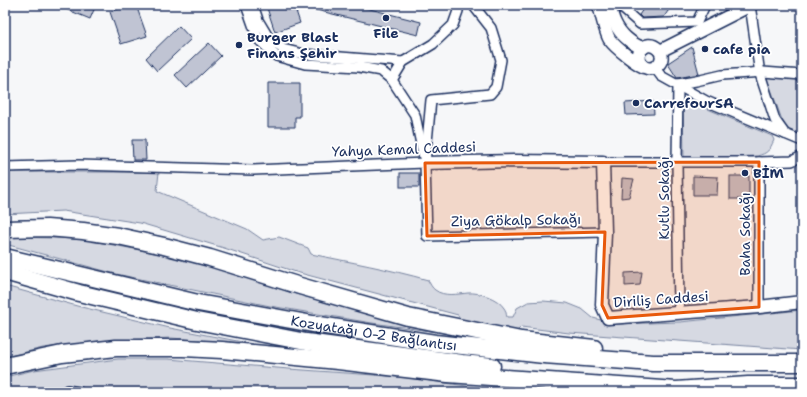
<svg xmlns="http://www.w3.org/2000/svg" width="807" height="397" font-family="'Shantell Sans',sans-serif">
<rect width="100%" height="100%" fill="#f6f7f9"/>
<filter id="ink" filterUnits="userSpaceOnUse"><feTurbulence type="fractalNoise" baseFrequency=".025" numOctaves="2"/><feDisplacementMap in="SourceGraphic" scale="8" xChannelSelector="R" yChannelSelector="G"/><feConvolveMatrix kernelMatrix="1 2 1 2 8 2 1 2 1" color-interpolation-filters="sRGB"/></filter>
<g filter="url(#ink)">
<g fill="#d6d9e2" stroke="#7884a0">
<polygon points="766,75 802,76 802,139 788,132 782,120"/>
<path d="M683 100 703 107 772 136 774 140C769 151 768 153 757 156L684 158Z"/>
<path d="M5 172H159L157 191 247 229 263 240 279 237 308 248 311 254C350 262 389 269 428 280 430 284 432 288 435 290 444 297 458 294 468 293 479 292 498 298 504 308 506 310 506 314 507 317H513L517 308 528 302 543 301 567 303 582 309 593 318 616 324 680 322 802 310V350L569 333 521 327 517 331 460 319 458 315 296 272 224 248 140 223 63 211 5 214Z"/>
<polygon points="5,237 57,238 87,240 166,255 216,268 296,294 381,318 445,331 445,333 372,323 270,306 116,274 5,244"/>
<polygon points="5,286 77,306 170,328 253,344 171,338 100,341 43,348 5,357"/>
<polygon points="118,359 168,359 289,369 402,377 488,389 528,392 119,392 68,386 10,391 5,392 5,377 34,370"/>
</g>
<g fill="#c0c4d3" stroke="#1b2f5e">
<polygon points="56,5 96,5 90,19"/>
<polygon points="129,5 136,5 147,36 121,44 110,12"/>
<polygon points="266,5 294,5 300,23 275,32"/>
<polygon points="304,5 354,5 421,22 418,35 304,7"/>
<polygon points="646,5 672,5 664,17 642,18 639,15"/>
<polygon points="179,26 191,39 157,71 146,58"/>
<polygon points="209,43 221,56 187,88 175,75"/>
<polygon points="692,47 699,74 677,78 668,64 668,63"/>
<polygon points="268,83 300,83 300,117 295,117 295,127 268,127"/>
<polygon points="653,101 654,114 626,115 625,103"/>
<polygon points="132,140 145,140 146,160 133,160"/>
<rect x="400" y="173" width="19" height="14"/>
<polygon points="693,176 718,177 717,195 693,195"/>
<rect x="730" y="176" width="19" height="23"/>
<polygon points="622,178 634,179 629,197 621,198"/>
<polygon points="642,272 640,285 625,286 625,273"/>
</g>
<g fill="none" stroke-linecap="round" stroke-linejoin="round">
<defs>
<g id="street">
<polyline points="246,5 258,39 276,56 305,64 359,67 381,71 392,80 415,115 423,154"/>
<polyline points="253,5 258,20 270,40 283,49 303,54 403,62"/>
<polyline points="473,5 491,28 501,60 496,87 490,94 431,100 425,163 427,236 605,232"/>
<polyline points="621,5 623,9 640,24 697,22 705,5"/>
<polyline points="750,5 760,74 775,120 785,134"/>
<polyline points="655,68 661,76 706,101 802,141"/>
<polyline points="392,80 403,62 433,44 453,25 458,11 458,5"/>
<polyline points="678,84 677,162 679,312"/>
<polyline points="678,84 696,81 722,75 763,72 802,75"/>
<polyline points="603,162 759,162 792,161 802,156"/>
<polyline points="5,167 79,165 253,170 425,163"/>
<polyline points="759,307 759,162"/>
<polyline points="67,392 67,390 79,392"/>
</g>
<g id="secondary">
<path d="M599 5C601 13 606 35 610 40 615 47 638 66 647 68 658 71 667 57 658 49 646 37 630 56 644 67"/>
<path d="M609 5C611 11 612 17 615 23 620 34 631 44 643 48"/>
<polyline points="660,51 751,5"/>
<polyline points="425,163 514,161 603,162 605,232 602,305 608,318 759,307 802,302"/>
</g>
<g id="highway">
<polyline points="5,229 47,228 83,231 118,236 164,246 210,258 300,286 408,317 521,340 594,348"/>
<path id="s1" d="M5 257 198 303 313 324 435 343 544 355 653 363H802"/>
<polyline points="5,272 79,293 197,321 306,342 462,363 492,366"/>
<polyline points="5,366 62,354 116,348 183,348 222,350 338,361 448,374 676,390 748,385 802,385"/>
</g>
</defs>
<use href="#street" stroke="#1b2f5e" stroke-width="12"/>
<use href="#secondary" stroke="#1b2f5e" stroke-width="15"/>
<use href="#highway" stroke="#1b2f5e" stroke-width="19"/>
<use href="#street" stroke="#fff" stroke-width="9"/>
<use href="#secondary" stroke="#fff" stroke-width="12"/>
<use href="#highway" stroke="#fff" stroke-width="16"/>
</g>
</g>
<path fill="#e8590c" fill-opacity="0.2" stroke="#e8590c" stroke-width="3" stroke-linejoin="round" d="M759 162V307L608 318 602 305 605 232 427 236 425 163Z"/>
<g fill="#1b2f5e" stroke="#fff" stroke-width="1.5">
<circle cx="386" cy="18" r="4"/>
<circle cx="239" cy="45" r="4"/>
<circle cx="705" cy="49" r="4"/>
<circle cx="636" cy="103" r="4"/>
<circle cx="745" cy="173" r="4"/>
</g>
<g text-anchor="middle" dominant-baseline="central" stroke-width="3.5" stroke-linejoin="round" paint-order="stroke">
<g font-size="14" font-weight="bold" fill="#1b2f5e" stroke="#fff" text-anchor="start">
<text x="386" y="33" text-anchor="middle">File</text>
<text x="247" y="37">Burger Blast<tspan x="247" dy="16">Finans Şehir</tspan></text>
<text x="713" y="49">cafe pia</text>
<text x="644" y="103">CarrefourSA</text>
<text x="753" y="173">BİM</text>
</g>
<g font-size="14" fill="#1b2f5e" stroke="#fff">
<text transform="translate(404 149) rotate(-2)">Yahya Kemal Caddesi</text>
<text transform="translate(664 198) rotate(-90)">Kutlu Sokağı</text>
<text transform="translate(516 220) rotate(-1)">Ziya Gökalp Sokağı</text>
<text transform="translate(745 234) rotate(-90)">Baha Sokağı</text>
<text transform="translate(661 299) rotate(-4)">Diriliş Caddesi</text>
<text stroke="none"><textPath href="#s1" startOffset="377">Kozyatağı O-2 Bağlantısı</textPath></text>
</g>
</g>
<rect width="807" height="397" fill="none" stroke="#fff" stroke-width="20"/>
<rect x="10" y="10" width="787" height="377" fill="none" stroke="#1b2f5e" stroke-width="1.5" filter="url(#ink)"/>
</svg>
